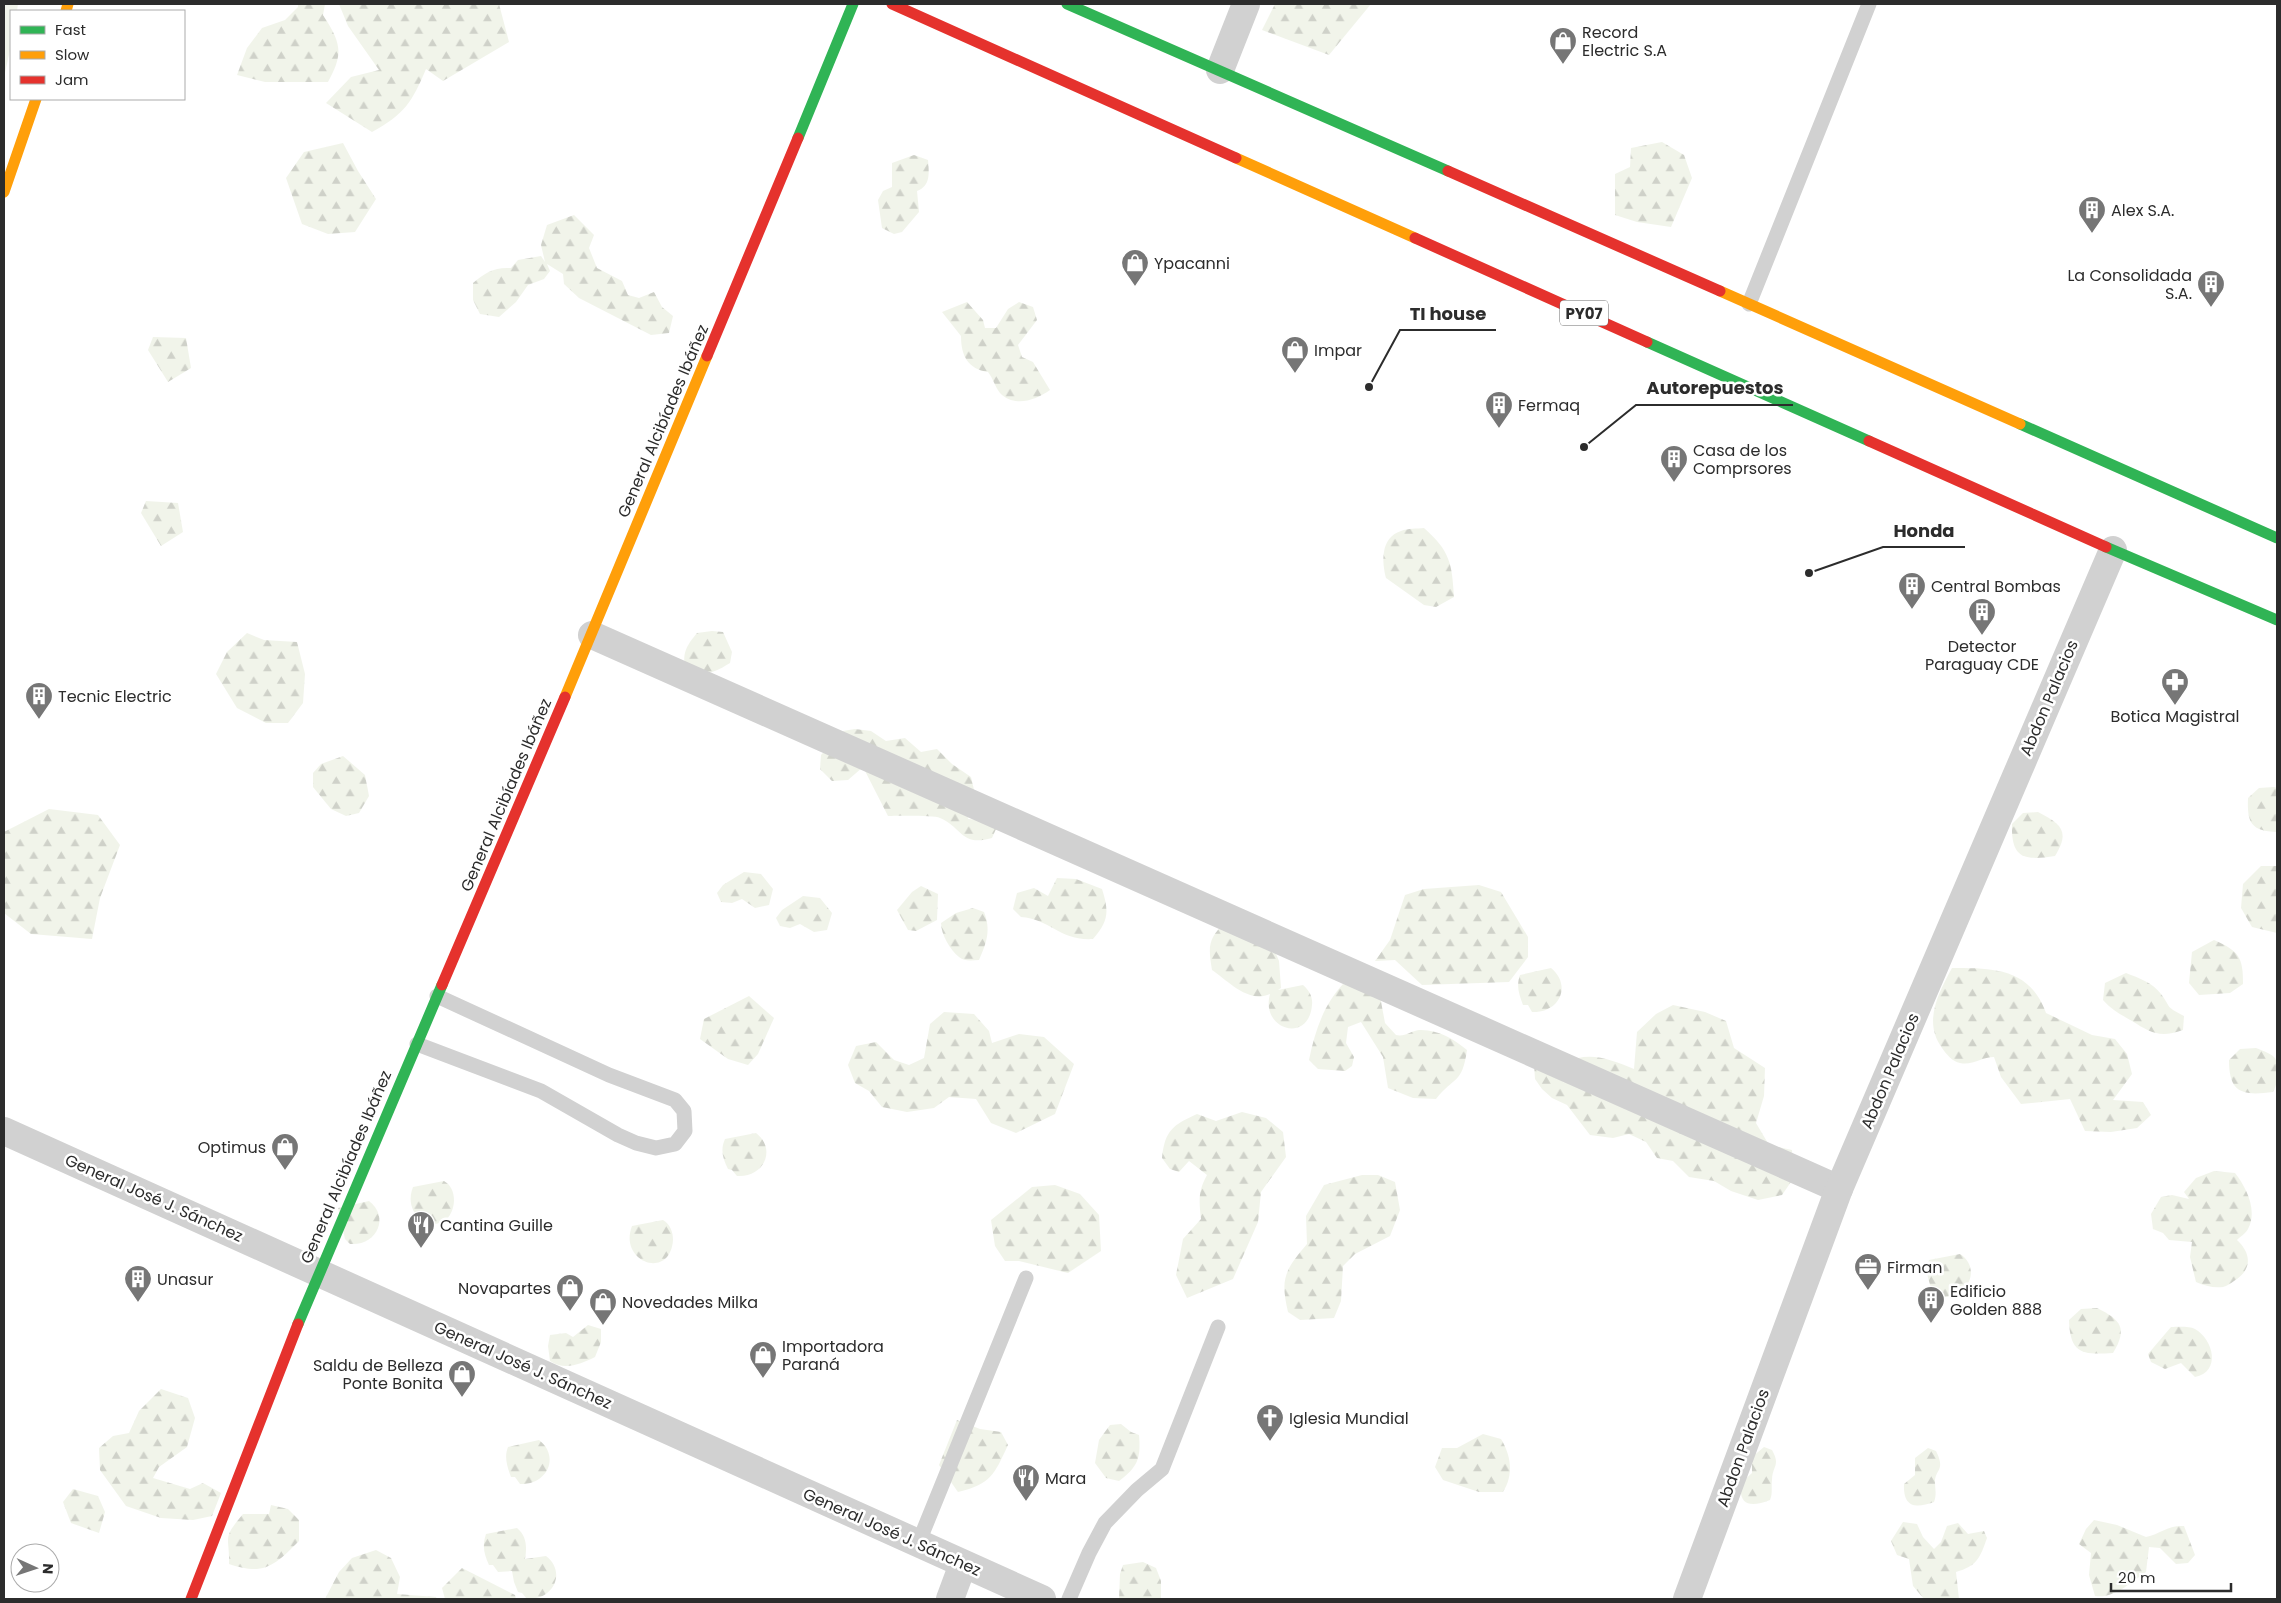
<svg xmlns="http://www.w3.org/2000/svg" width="2281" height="1603" font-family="Poppins,sans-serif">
<defs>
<pattern id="forest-firs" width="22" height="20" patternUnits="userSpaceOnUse" patternTransform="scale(1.25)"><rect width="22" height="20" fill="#f1f4ea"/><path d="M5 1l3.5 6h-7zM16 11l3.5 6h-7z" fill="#cfd1c9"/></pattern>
</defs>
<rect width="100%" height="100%" fill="#fff"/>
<polygon fill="#f1f4ea" points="4,4 18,4 17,11 11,11 11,46 4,77"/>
<g fill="url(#forest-firs)">
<path d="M298 4H325L323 15C341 43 344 53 328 82H265L237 75 247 48 262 28 285 20 298 7Z"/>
<path d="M339 4H499L509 42 443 81 426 69C412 102 405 114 372 132L326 103 351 77 379 70 348 26Z"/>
<polygon points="1275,4 1371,4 1329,55 1262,30"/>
<polygon points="1662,142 1684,155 1692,178 1671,227 1637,222 1615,215 1615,174 1630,167 1631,148"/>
<polygon points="343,143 358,171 376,199 355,232 328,234 302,224 286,178 304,152"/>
<path d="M914 155 928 160C929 172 931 186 917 191L919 212 902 232 894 234 882 228 878 200 883 191 892 187V163Z"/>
<path d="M574 215 594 235 589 248 597 268 622 281 628 295 639 298 654 292 662 307 673 316 669 333 651 335 579 298 564 284 563 274 547 264 550 271 544 279 528 285 516 302 499 317 480 314 473 300V283C486 272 494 267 511 268L518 260 541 256 545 262 541 245 547 225Z"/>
<path d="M967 302 983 320 985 328H996L1008 309 1019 302 1033 307 1037 320 1018 345 1022 357 1033 362 1050 390C1036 400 1014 408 1000 393 995 387 993 378 988 372 968 369 961 356 961 336L942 312Z"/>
<polygon points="153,337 186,338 191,368 168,382 148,350"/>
<polygon points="146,501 178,503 183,532 161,546 141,513"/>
<path d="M1424 528C1450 551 1452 563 1454 597L1436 607 1424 605 1386 578C1382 562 1380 538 1401 531 1408 528 1417 529 1424 528Z"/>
<path d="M712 631 723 632 732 652 730 663C714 673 703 677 686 670 681 654 687 645 697 633Z"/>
<polygon points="247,633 264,640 297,642 305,674 303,703 288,723 266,723 237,708 216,674 227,652"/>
<path d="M855 729 871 731 886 741 905 738 921 752 937 749 952 764 971 777 975 794 968 819 993 821 996 829 992 838C961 847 963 828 940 818 934 815 898 816 888 816L863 767 848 780 832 781 820 769 821 755 843 731Z"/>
<polygon points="343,756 365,775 369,796 359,813 346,816 331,809 313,787 313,773 321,764"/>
<path d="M2274 787 2277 788V832C2251 831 2247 823 2248 798L2259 788Z"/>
<polygon points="49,809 98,815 120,845 100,898 92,939 31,934 4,913 4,832"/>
<path d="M2038 812C2062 824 2070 832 2055 856 2023 861 2011 858 2012 824L2023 813Z"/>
<polygon points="2261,866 2277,866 2277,933 2252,927 2241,908 2243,884"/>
<polygon points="744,872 761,874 773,889 769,905 755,908 742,899 732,903 721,902 717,893 723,885"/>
<path d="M1057 878 1076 879 1102 889C1109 911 1109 921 1093 939 1060 941 1050 919 1021 917L1013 909 1017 893 1034 888 1048 896Z"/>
<polygon points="1479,885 1501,892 1528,937 1528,957 1509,982 1422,985 1395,960 1375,961 1390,940 1405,895 1424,889"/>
<polygon points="921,886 938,894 937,920 916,931 908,930 897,910 912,892"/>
<polygon points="803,896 820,898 832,913 827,930 814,932 800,924 790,928 780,926 776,918 782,910"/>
<path d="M973 908 984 912C991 930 987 942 979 960 973 960 965 962 959 957 950 950 941 934 941 923L956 913Z"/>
<path d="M1226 922 1268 935 1279 961 1281 988 1278 990 1303 985C1309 990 1313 997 1312 1005 1309 1044 1260 1030 1270 994 1249 1004 1228 981 1212 970 1208 946 1208 938 1226 922Z"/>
<path d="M2214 940C2239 951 2243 957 2243 984L2230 993 2199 995 2189 983 2192 952Z"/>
<path d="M1551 968C1572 985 1560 1013 1532 1012L1528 1005H1523C1519 994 1516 986 1520 975Z"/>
<path d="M1952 968C1993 968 2030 968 2046 1013L2092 1035 2115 1039 2127 1054 2132 1074 2113 1100 2143 1102 2151 1115 2137 1128 2111 1132 2085 1131 2070 1099 2021 1104 2001 1077 1994 1057C1982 1057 1972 1066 1960 1063 1953 1062 1946 1054 1942 1048 1923 1022 1938 994 1952 968Z"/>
<path d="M2126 973C2139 978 2153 983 2161 994 2172 1009 2165 1006 2184 1016L2183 1030C2160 1038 2151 1033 2132 1021 2120 1014 2112 1010 2103 1000L2105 983Z"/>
<path d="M1343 984 1380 996 1385 1023 1396 1035C1405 1037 1411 1031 1419 1030 1437 1029 1454 1039 1467 1050 1462 1085 1454 1076 1436 1099L1413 1098 1388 1088 1383 1057 1361 1022 1348 1027 1346 1043 1354 1057 1352 1066 1345 1071 1318 1069 1309 1060C1315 1031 1323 1006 1343 984Z"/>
<polygon points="749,996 774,1018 758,1054 748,1065 728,1059 700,1039 704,1019"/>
<path d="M1673 1005 1705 1012 1726 1021 1734 1048 1765 1068 1764 1096 1756 1123 1769 1145 1792 1150 1793 1179 1782 1195 1758 1200 1731 1191 1714 1181 1689 1177 1673 1161 1657 1158 1646 1142 1629 1134 1613 1138 1590 1135 1567 1105 1552 1098 1542 1089 1535 1079 1534 1064H1558L1564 1083 1566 1063C1588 1050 1612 1060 1634 1069L1637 1032 1656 1014Z"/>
<polygon points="944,1012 974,1014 989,1031 992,1043 1019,1034 1044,1037 1074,1064 1055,1114 1016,1133 991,1123 976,1099 949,1097 934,1108 907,1112 882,1107 869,1091 855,1083 848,1065 856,1046 876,1042 894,1060 909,1065 924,1058 930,1024"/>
<path d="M2256 1048C2261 1050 2270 1053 2274 1057 2281 1065 2278 1084 2273 1092 2242 1096 2229 1093 2229 1060L2240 1049Z"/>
<path d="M1242 1112 1266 1118 1283 1132 1286 1157 1261 1192 1258 1222 1233 1279 1187 1298 1176 1275 1183 1239 1201 1219C1199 1201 1198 1191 1207 1175L1189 1161 1179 1172 1170 1169 1162 1158C1165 1130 1173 1125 1197 1114L1216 1121Z"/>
<path d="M756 1133C777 1149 764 1178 737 1176L732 1170 728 1169C723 1159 720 1150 725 1139Z"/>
<path d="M2214 1171 2235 1173C2246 1187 2258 1210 2248 1229 2246 1233 2240 1237 2237 1240 2252 1254 2252 1270 2234 1281 2231 1283 2227 1286 2223 1287 2213 1288 2205 1286 2196 1282L2190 1257 2192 1242 2169 1240 2163 1233 2153 1229 2151 1214 2161 1197 2172 1195 2189 1199 2184 1192 2196 1178Z"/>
<path d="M1362 1175H1378L1395 1182 1400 1210 1390 1236 1355 1254 1343 1266 1341 1301 1334 1318 1300 1320 1288 1312C1280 1278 1285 1270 1307 1244L1306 1216 1324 1185Z"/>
<path d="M444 1181C451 1185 454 1192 454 1201 451 1241 399 1223 413 1187Z"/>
<polygon points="1055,1185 1080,1194 1099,1215 1101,1251 1068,1273 1019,1261 1005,1261 995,1246 991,1220 1032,1187"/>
<path d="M369 1201C390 1217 377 1246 350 1244L345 1239 338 1208Z"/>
<path d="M663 1220C670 1224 673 1232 673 1240 670 1281 618 1262 632 1226Z"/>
<path d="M1960 1254C1981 1267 1970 1298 1941 1297L1937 1291 1932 1290C1928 1279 1925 1271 1929 1260Z"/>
<path d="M2097 1308C2121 1320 2128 1328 2113 1353 2082 1355 2070 1354 2069 1320L2081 1309Z"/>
<path d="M588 1325 601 1329V1342L595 1357C581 1364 564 1371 550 1361L548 1346 550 1335 566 1333 573 1337Z"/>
<path d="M2171 1327C2178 1327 2189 1326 2195 1329 2214 1340 2221 1372 2195 1377L2181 1363 2165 1369 2151 1362 2148 1354Z"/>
<polygon points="161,1389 188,1398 195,1418 187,1447 159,1467 153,1478 190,1489 203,1483 221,1493 212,1516 193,1520 161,1518 126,1506 100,1470 99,1448 113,1436 129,1433 139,1411"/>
<path d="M957 1420 980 1429 1001 1432 1008 1445C994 1475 991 1484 958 1492L939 1465Z"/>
<path d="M1121 1424 1131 1432 1139 1435C1141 1458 1138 1467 1119 1481L1106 1478 1095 1463 1099 1440 1110 1425Z"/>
<path d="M1483 1434 1501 1439C1511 1455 1514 1475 1503 1492H1479L1443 1480 1435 1467 1442 1448H1457Z"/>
<path d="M539 1440C560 1456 548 1485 520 1484L515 1477H511C507 1466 504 1457 508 1447Z"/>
<path d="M1764 1447 1772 1450C1781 1466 1772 1466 1772 1480 1771 1488 1773 1492 1770 1500 1752 1507 1738 1507 1741 1483L1752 1473V1457Z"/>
<path d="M1928 1448 1936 1451C1946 1471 1935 1469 1935 1482 1935 1490 1937 1494 1934 1502 1915 1509 1903 1507 1904 1484L1915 1475V1458Z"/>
<polygon points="73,1489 98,1496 105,1512 99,1533 71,1523 63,1502"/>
<path d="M271 1505 288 1509 299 1520V1541C274 1566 264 1576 229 1564 230 1536 221 1540 243 1514H269Z"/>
<path d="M2094 1520 2117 1525 2146 1537C2160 1534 2168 1525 2184 1526L2195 1555 2188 1563 2176 1564 2160 1548 2149 1547 2146 1572C2131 1582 2114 1599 2095 1596L2089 1575 2091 1553 2079 1544 2086 1529Z"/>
<path d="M1903 1522 1917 1524 1923 1537 1934 1549 1941 1542 1947 1526 1958 1523 1968 1534 1984 1531 1987 1538C1980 1558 1977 1566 1956 1572L1959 1599H1924L1913 1586 1909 1559 1897 1555 1891 1541Z"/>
<path d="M517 1528C527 1536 527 1548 525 1559L546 1556C566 1571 555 1600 527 1599L522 1593 518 1592 514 1582 512 1571 498 1572 493 1565H489C484 1554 482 1546 486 1534Z"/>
<polygon points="376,1550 391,1558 400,1577 397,1594 436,1597 437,1599 325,1599 339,1572 352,1558"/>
<polygon points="1143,1562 1156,1568 1161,1581 1161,1599 1119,1599 1120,1574 1123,1565"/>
<polygon points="462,1568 515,1595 516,1599 445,1599 442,1588"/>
</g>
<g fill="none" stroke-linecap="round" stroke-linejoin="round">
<g stroke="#d1d1d1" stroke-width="15">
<polyline points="1749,304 1869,4"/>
<polyline points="417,1044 541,1091 618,1135 636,1143 656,1148 675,1144 685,1131 684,1111 675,1100 609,1075 437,996"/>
<polyline points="918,1544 1026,1278"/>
<polyline points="1069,1599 1089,1553 1105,1523 1137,1490 1162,1469 1218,1327"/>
</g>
<g stroke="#d1d1d1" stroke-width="28">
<polyline points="1220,70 1246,4"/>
<polyline points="592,635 1839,1189"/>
<polyline points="4,1131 1042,1599"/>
<polyline points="950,1599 963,1564"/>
<polyline points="1687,1599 1839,1189 2113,550"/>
</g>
<g stroke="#30b455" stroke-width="11">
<polyline points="1067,4 1448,171"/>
<polyline points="798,138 853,4"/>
<polyline points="1647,342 1869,441"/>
<polyline points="2020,424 2277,538"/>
<polyline points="2106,547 2277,620"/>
<polyline points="298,1324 442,985"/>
</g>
<g stroke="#ff9f0a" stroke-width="11">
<polyline points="66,11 68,4"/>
<polyline points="1236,158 1415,238"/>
<polyline points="4,192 36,99"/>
<polyline points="1720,291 2020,424"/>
<polyline points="565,697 707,356"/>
</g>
<g stroke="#e5322d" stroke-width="11">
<polyline points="892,4 1236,158"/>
<polyline points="1448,171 1720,291"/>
<polyline points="1415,238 1647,342"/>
<polyline points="707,356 798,138"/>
<polyline points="1869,441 2106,547"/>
<polyline points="442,985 565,697"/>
<polyline points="191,1599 298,1324"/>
</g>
</g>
<defs>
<symbol id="shop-pin" viewBox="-11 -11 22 30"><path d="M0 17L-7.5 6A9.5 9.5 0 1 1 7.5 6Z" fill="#767676" stroke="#fff"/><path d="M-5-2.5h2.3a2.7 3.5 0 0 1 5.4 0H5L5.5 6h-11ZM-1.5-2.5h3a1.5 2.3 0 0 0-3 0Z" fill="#fff"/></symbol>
<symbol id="building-pin" viewBox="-11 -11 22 30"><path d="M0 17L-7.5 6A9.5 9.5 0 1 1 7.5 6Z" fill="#767676" stroke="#fff"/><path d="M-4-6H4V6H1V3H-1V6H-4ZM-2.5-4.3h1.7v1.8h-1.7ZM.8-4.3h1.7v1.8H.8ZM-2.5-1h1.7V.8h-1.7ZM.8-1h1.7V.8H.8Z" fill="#fff"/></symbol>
<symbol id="pharmacy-pin" viewBox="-11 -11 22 30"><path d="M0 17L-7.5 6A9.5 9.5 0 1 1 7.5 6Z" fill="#767676" stroke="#fff"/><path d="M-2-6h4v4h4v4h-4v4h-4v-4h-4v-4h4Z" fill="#fff"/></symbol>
<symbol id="restaurant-pin" viewBox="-11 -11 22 30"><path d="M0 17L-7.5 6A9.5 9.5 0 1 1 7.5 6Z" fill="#767676" stroke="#fff"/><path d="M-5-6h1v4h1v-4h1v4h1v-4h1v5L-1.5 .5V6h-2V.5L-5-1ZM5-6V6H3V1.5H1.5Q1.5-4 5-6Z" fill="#fff"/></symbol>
<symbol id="office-pin" viewBox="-11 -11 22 30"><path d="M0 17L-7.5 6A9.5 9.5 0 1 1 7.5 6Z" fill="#767676" stroke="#fff"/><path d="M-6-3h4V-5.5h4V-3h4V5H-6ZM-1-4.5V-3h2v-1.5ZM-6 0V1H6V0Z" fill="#fff"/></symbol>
<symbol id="church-pin" viewBox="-11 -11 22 30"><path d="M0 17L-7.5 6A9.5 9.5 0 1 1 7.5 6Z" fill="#767676" stroke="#fff"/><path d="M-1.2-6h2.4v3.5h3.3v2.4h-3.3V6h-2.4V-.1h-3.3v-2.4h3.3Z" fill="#fff"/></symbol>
</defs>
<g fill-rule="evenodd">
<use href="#shop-pin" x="1547" y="25" width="32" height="43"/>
<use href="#building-pin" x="2076" y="194" width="32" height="43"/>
<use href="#shop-pin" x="1119" y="247" width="32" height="43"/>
<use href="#building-pin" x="2195" y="268" width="32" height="43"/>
<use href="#shop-pin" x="1279" y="334" width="32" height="43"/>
<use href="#building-pin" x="1483" y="389" width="32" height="43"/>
<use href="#building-pin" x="1658" y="443" width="32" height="43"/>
<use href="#building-pin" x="1896" y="570" width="32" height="43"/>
<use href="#building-pin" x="1966" y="596" width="32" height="43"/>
<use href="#pharmacy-pin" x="2159" y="666" width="32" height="43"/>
<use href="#building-pin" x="23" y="680" width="32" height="43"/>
<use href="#shop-pin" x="269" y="1131" width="32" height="43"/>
<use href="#restaurant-pin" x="405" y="1209" width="32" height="43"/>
<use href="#office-pin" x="1852" y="1251" width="32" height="43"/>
<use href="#building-pin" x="122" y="1263" width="32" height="43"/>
<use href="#shop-pin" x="554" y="1272" width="32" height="43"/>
<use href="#building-pin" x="1915" y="1284" width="32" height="43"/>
<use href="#shop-pin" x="587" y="1286" width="32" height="43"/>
<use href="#shop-pin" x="747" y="1339" width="32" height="43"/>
<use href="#shop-pin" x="446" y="1358" width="32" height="43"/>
<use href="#church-pin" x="1254" y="1402" width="32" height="43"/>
<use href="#restaurant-pin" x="1010" y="1462" width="32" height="43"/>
</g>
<g text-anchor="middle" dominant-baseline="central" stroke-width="5" stroke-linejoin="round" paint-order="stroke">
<rect fill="#fff" stroke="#6b6b6b" stroke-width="1" x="1560" y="300.5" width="48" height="25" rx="4"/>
<g font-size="15" font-weight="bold" fill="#2c2c2c">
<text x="1584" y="313">PY07</text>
</g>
<g font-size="16" fill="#2c2c2c" stroke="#fff" text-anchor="start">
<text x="1582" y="32">Record<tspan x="1582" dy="18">Electric S.A</tspan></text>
<text x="2111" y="210">Alex S.A.</text>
<text x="1154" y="263">Ypacanni</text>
<text x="2192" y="275" text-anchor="end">La Consolidada<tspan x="2192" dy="18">S.A.</tspan></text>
<text x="1314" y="350">Impar</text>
<text x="1518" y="405">Fermaq</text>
<text x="1693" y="450">Casa de los<tspan x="1693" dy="18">Comprsores</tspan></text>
<text x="1931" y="586">Central Bombas</text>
<text x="1982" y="646" text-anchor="middle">Detector<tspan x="1982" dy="18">Paraguay CDE</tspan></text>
<text x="58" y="696">Tecnic Electric</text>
<text x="2175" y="716" text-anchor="middle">Botica Magistral</text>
<text x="266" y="1147" text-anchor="end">Optimus</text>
<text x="440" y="1225">Cantina Guille</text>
<text x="1887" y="1267">Firman</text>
<text x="157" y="1279">Unasur</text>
<text x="551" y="1288" text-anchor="end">Novapartes</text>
<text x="1950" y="1291">Edificio<tspan x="1950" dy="18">Golden 888</tspan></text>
<text x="622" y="1302">Novedades Milka</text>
<text x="782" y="1346">Importadora<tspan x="782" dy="18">Paraná</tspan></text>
<text x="443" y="1365" text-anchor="end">Saldu de Belleza<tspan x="443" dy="18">Ponte Bonita</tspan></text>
<text x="1289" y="1418">Iglesia Mundial</text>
<text x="1045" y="1478">Mara</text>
</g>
<g font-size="16" fill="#2c2c2c" stroke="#fff">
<text transform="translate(663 421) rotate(-67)">General Alcibíades Ibáñez</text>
<text transform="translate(2049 698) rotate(-67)">Abdon Palacios</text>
<text transform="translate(506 795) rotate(-67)">General Alcibíades Ibáñez</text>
<text transform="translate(1890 1071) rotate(-67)">Abdon Palacios</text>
<text transform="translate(346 1167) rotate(-67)">General Alcibíades Ibáñez</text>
<text transform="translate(154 1198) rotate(24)">General José J. Sánchez</text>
<text transform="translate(523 1365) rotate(24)">General José J. Sánchez</text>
<text transform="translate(1743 1448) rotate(-70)">Abdon Palacios</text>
<text transform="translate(892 1532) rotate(24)">General José J. Sánchez</text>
</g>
</g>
<path fill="none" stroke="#2c2c2c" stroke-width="2" d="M1369 387L1400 330H1496M1584 447L1636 405H1793M1809 573L1883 547H1965"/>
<g fill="#2c2c2c" stroke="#fff" stroke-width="2">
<circle cx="1369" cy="387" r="5"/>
<circle cx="1584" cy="447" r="5"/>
<circle cx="1809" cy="573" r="5"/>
</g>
<g font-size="18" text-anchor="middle" font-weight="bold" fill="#2c2c2c" stroke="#fff" stroke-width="5" stroke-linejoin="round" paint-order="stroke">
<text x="1448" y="320">TI house</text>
<text x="1715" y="394">Autorepuestos</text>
<text x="1924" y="537">Honda</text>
</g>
<rect width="2281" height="1603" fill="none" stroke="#2c2c2c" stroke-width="10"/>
<rect x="10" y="10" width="175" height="90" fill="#ffffff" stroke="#ababab"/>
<rect x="20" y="26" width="25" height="8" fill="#30b455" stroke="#ababab"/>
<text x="55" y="35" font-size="15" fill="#2c2c2c">Fast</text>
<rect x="20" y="51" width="25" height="8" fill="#ff9f0a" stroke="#ababab"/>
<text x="55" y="60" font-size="15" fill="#2c2c2c">Slow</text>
<rect x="20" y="76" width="25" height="8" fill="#e5322d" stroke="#ababab"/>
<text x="55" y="85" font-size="15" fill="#2c2c2c">Jam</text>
<g transform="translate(35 1568) rotate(93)"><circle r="24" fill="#ffffff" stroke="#ababab"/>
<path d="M0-4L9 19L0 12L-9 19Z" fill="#767676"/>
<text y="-8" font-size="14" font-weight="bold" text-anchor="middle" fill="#2c2c2c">N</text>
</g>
<path d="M2111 1583v8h120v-8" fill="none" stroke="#2c2c2c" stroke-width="2.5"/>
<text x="2118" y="1583" font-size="15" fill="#2c2c2c" stroke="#ffffff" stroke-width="4" paint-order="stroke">20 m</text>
</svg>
